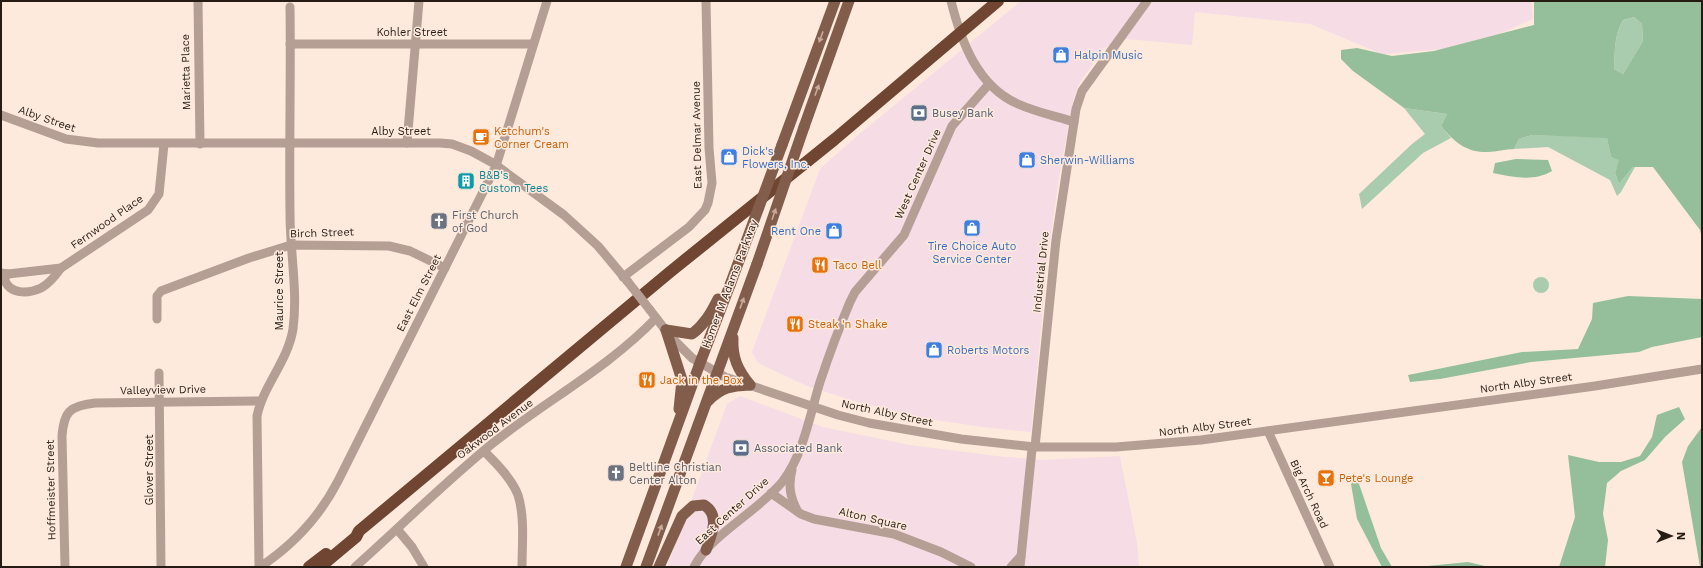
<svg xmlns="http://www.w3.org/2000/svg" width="1703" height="568" font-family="'Work Sans',sans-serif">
<rect width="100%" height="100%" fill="#fdeadd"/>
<g fill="#f6dce5">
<polygon points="1021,1 1531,1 1533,19 1470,47 1382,54 1310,24 1195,12 1192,45 1127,39 1104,48 1080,82 1073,100 1059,177 1048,256 1031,432 982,427 923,418 857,402 807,386 758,363 752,352 820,169 857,136"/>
<polygon points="740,396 823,427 910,445 997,456 1043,460 1120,456 1137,543 1139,567 667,567 727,404"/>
</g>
<g fill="#aaccae">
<path d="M1634 17 1642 24 1643 41 1623 74 1614 69C1615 51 1614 35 1623 20Z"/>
<polygon points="1404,108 1447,114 1441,126 1451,138 1423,153 1362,209 1359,194 1412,144 1425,134"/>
<polygon points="1532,135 1607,137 1611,157 1620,159 1615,173 1619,184 1633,167 1635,167 1621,192 1617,196 1610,180 1548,147 1514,149 1519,139"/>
<circle cx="1541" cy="285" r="8"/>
</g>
<g fill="#95bf9a" fill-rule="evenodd">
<path d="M1534 1H1702V238L1700 230 1653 167H1633L1619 184 1615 173 1619 160 1611 157 1607 138 1532 135 1519 139 1514 149C1505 149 1497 152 1488 152 1467 153 1454 142 1441 126L1447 114 1404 108 1353 71 1341 59V50L1357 48 1392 56 1434 51 1534 25ZM1634 17 1642 24 1643 41 1623 74 1614 69C1615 51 1614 35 1623 20Z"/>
<path d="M1516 159 1548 160 1552 171C1533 182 1514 177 1493 173L1495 163Z"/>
<polygon points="1628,296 1702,299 1702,337 1652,347 1639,352 1531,362 1440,379 1410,382 1408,375 1522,352 1578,349 1592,319 1593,303"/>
<polygon points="1679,407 1685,419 1665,437 1645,460 1621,471 1607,483 1603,514 1608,540 1605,567 1559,567 1575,517 1568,455 1599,462 1621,462 1640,456 1652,437 1657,415"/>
<polygon points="1702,427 1702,567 1700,567 1682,462 1688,446"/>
<polygon points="1357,478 1381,548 1392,567 1382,567 1357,519 1351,484"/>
<polygon points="1468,562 1489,567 1417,567"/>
</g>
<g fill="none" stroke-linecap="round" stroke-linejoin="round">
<g stroke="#b59f94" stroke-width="9">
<polyline points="198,1 200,144"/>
<path d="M951 1C961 41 977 86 1018 104 1036 112 1055 116 1074 122"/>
<polyline points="290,44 533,44"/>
<polyline points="1,115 66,139 98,143 440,143 452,144 471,151 493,163 564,215 598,246 628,282"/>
<polyline points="407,143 419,1"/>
<path d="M1 273 8 274 4 278C9 295 28 294 41 288 49 284 56 275 61 268"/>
<polyline points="8,274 61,268 148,210 159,194 164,144"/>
<polyline points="623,277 689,227 705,210 708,203 712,183 709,148 706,1"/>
<polyline points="650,310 670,336 692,358 725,377 838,415 869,423 961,439 1035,447 1116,447 1201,440 1595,386 1702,369"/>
<polyline points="157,319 157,296 161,291 249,258 291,245 389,246 410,251 445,268"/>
<polyline points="159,373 161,567"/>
<polyline points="1268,431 1330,567"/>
<path d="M484 451C496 463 512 479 518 495 525 517 522 545 522 567"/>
<path d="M792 470C788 486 790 497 798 512"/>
<polyline points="771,493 801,514 814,519 894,534 941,552 971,567"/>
<polyline points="397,529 412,547 424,567"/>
<path d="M65 567 62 436C64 411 70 406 95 403L261 401"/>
<path d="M259 567 257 416C263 386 288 361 293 329 298 292 290 252 290 214 289 145 291 76 290 7"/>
<path d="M260 567C293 545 320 516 338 481L496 166 547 1"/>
<path d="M355 567C401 526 445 482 493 443 547 400 608 368 656 318"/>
<path d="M694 567C710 535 759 511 783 481 804 453 810 414 820 382 829 355 839 328 850 302L855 292 904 235 952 126 989 84"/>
<polyline points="1011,567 1021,556"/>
<polyline points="1020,567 1032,449 1035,447 1056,240 1076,109 1082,91 1147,1"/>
</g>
<g stroke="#835d4b" stroke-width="11">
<polyline points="804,127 849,1"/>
<polyline points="782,145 835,1"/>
<path d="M666 330 692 334C705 324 711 313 718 299"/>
<polyline points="666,330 682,380 679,409"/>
<path d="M733 338C732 358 738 370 750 385"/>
<path d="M708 401C722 387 731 386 750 385"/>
<polyline points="626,567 700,363 730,285"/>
<polyline points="646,567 757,264"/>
<path d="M659 567 682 516 693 506 704 505C721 515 711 536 706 550"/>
</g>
<g stroke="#704531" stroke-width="12">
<polyline points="309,567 326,554"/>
<polyline points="320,567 356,537 359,531 670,272 835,139 998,1"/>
</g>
<polyline stroke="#b59f94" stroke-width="9" points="628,282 650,310"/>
<g stroke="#835d4b" stroke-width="11">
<polyline points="757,264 804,127"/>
<polyline points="730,285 782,145"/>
</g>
</g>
<defs><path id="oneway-solid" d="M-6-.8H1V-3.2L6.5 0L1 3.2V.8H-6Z"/></defs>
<g fill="#c6ab9b">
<use href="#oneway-solid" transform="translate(821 37) rotate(110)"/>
<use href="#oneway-solid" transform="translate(817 90) rotate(-70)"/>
<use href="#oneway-solid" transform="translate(774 214) rotate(-71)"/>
<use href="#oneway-solid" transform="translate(742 303) rotate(-70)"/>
<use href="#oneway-solid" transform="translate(660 530) rotate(-70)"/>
</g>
<defs>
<symbol id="shop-square" viewBox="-11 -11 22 22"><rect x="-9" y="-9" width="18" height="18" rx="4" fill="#3f7fe0" stroke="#fdeadd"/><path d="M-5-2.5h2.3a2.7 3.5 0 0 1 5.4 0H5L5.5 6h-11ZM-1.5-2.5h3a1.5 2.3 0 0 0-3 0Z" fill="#fff"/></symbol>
<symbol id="bank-square" viewBox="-11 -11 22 22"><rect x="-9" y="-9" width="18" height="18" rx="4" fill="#5c6f8a" stroke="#fdeadd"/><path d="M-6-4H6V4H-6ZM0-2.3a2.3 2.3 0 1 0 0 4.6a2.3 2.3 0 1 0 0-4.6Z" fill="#fff"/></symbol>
<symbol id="cafe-square" viewBox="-11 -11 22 22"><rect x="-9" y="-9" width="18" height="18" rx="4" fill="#e8710a" stroke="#fdeadd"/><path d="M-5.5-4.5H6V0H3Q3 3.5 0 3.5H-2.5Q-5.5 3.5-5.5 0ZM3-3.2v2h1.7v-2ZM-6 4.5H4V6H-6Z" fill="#fff"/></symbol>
<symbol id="building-square" viewBox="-11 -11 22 22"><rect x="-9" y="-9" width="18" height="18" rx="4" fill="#0f9aa8" stroke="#fdeadd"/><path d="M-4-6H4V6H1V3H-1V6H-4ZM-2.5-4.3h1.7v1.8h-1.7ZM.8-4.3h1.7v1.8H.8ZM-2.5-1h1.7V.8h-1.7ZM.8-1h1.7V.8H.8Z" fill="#fff"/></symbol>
<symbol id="church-square" viewBox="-11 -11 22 22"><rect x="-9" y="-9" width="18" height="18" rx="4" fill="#6b7280" stroke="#fdeadd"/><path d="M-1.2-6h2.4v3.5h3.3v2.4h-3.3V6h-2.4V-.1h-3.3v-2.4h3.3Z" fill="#fff"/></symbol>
<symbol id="restaurant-square" viewBox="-11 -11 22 22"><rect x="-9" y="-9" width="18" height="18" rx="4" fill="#e8710a" stroke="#fdeadd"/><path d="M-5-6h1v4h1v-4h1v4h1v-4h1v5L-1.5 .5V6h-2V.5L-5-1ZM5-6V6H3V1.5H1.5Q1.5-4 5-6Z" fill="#fff"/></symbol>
<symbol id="bar-square" viewBox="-11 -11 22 22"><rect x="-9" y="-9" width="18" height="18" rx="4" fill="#e8710a" stroke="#fdeadd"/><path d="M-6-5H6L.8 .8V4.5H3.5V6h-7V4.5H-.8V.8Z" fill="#fff"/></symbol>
</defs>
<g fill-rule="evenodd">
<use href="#shop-square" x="1051" y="45" width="20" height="20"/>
<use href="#bank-square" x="909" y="103" width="20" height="20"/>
<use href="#cafe-square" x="471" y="127" width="20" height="20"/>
<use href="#shop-square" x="719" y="147" width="20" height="20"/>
<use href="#shop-square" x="1017" y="150" width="20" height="20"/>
<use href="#building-square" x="456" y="171" width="20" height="20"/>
<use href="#church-square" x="429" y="211" width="20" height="20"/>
<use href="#shop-square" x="962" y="218" width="20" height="20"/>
<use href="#shop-square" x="824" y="221" width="20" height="20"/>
<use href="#restaurant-square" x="810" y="255" width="20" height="20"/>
<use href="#restaurant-square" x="785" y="314" width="20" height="20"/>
<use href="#shop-square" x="924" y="340" width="20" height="20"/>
<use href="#restaurant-square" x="637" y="370" width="20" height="20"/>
<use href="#bank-square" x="731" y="438" width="20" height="20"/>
<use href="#church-square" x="606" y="463" width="20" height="20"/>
<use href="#bar-square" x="1316" y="468" width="20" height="20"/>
</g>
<g text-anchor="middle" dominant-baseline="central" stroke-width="3" stroke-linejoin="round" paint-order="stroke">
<g font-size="11" fill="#271c14" stroke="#fdeadd">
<text x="412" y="32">Kohler Street</text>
<text transform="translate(186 72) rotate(-91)">Marietta Place</text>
<text transform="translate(47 119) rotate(19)">Alby Street</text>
<text x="401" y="131">Alby Street</text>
<text transform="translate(697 135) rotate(-91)">East Delmar Avenue</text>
<text transform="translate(918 174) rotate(-66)">West Center Drive</text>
<text transform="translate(107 222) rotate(-35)">Fernwood Place</text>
<text transform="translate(322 233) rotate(-2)">Birch Street</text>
<text transform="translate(1041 272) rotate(-84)">Industrial Drive</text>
<text transform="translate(730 284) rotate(-69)">Homer M Adams Parkway</text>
<text transform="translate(279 291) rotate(-90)">Maurice Street</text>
<text transform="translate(419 293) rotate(-63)">East Elm Street</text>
<text transform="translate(1526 383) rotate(-8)">North Alby Street</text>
<text transform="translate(163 390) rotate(-1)">Valleyview Drive</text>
<text transform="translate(887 413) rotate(12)">North Alby Street</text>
<text transform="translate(1205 427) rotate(-7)">North Alby Street</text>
<text transform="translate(495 429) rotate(-37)">Oakwood Avenue</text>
<text transform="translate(149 470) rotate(-90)">Glover Street</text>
<text transform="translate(51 490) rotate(-91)">Hoffmeister Street</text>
<text transform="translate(1309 494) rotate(65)">Big Arch Road</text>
<text transform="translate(732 511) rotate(-42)">East Center Drive</text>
<text transform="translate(873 519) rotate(13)">Alton Square</text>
</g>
<g font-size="11" fill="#366cbe" stroke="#fdeadd" text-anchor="start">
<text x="1074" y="55">Halpin Music</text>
<text x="742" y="151">Dick's<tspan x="742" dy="13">Flowers, Inc.</tspan></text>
<text x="1040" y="160">Sherwin-Williams</text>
<text x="821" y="231" text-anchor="end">Rent One</text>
<text x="972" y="246" text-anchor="middle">Tire Choice Auto<tspan x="972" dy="13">Service Center</tspan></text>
<text x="947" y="350">Roberts Motors</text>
</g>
<g font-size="11" fill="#4e5e75" stroke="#fdeadd" text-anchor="start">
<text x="932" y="113">Busey Bank</text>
<text x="754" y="448">Associated Bank</text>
</g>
<g font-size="11" fill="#c56008" stroke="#fdeadd" text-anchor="start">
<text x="494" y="131">Ketchum's<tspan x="494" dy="13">Corner Cream</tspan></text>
<text x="833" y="265">Taco Bell</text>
<text x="808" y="324">Steak 'n Shake</text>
<text x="660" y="380">Jack in the Box</text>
<text x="1339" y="478">Pete's Lounge</text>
</g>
<g font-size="11" fill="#0d838f" stroke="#fdeadd" text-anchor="start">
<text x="479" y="175">B&amp;B's<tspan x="479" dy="13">Custom Tees</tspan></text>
</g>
<g font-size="11" fill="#5b616d" stroke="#fdeadd" text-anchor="start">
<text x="452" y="215">First Church<tspan x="452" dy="13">of God</tspan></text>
<text x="629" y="467">Beltline Christian<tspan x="629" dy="13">Center Alton</tspan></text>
</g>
</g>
<rect width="1703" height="568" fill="none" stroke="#271c14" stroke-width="4"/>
<g transform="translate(1671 536) rotate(90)" stroke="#fdeadd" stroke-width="3" paint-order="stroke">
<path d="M0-3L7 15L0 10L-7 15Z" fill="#271c14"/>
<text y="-6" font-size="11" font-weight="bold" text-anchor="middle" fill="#271c14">N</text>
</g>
</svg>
